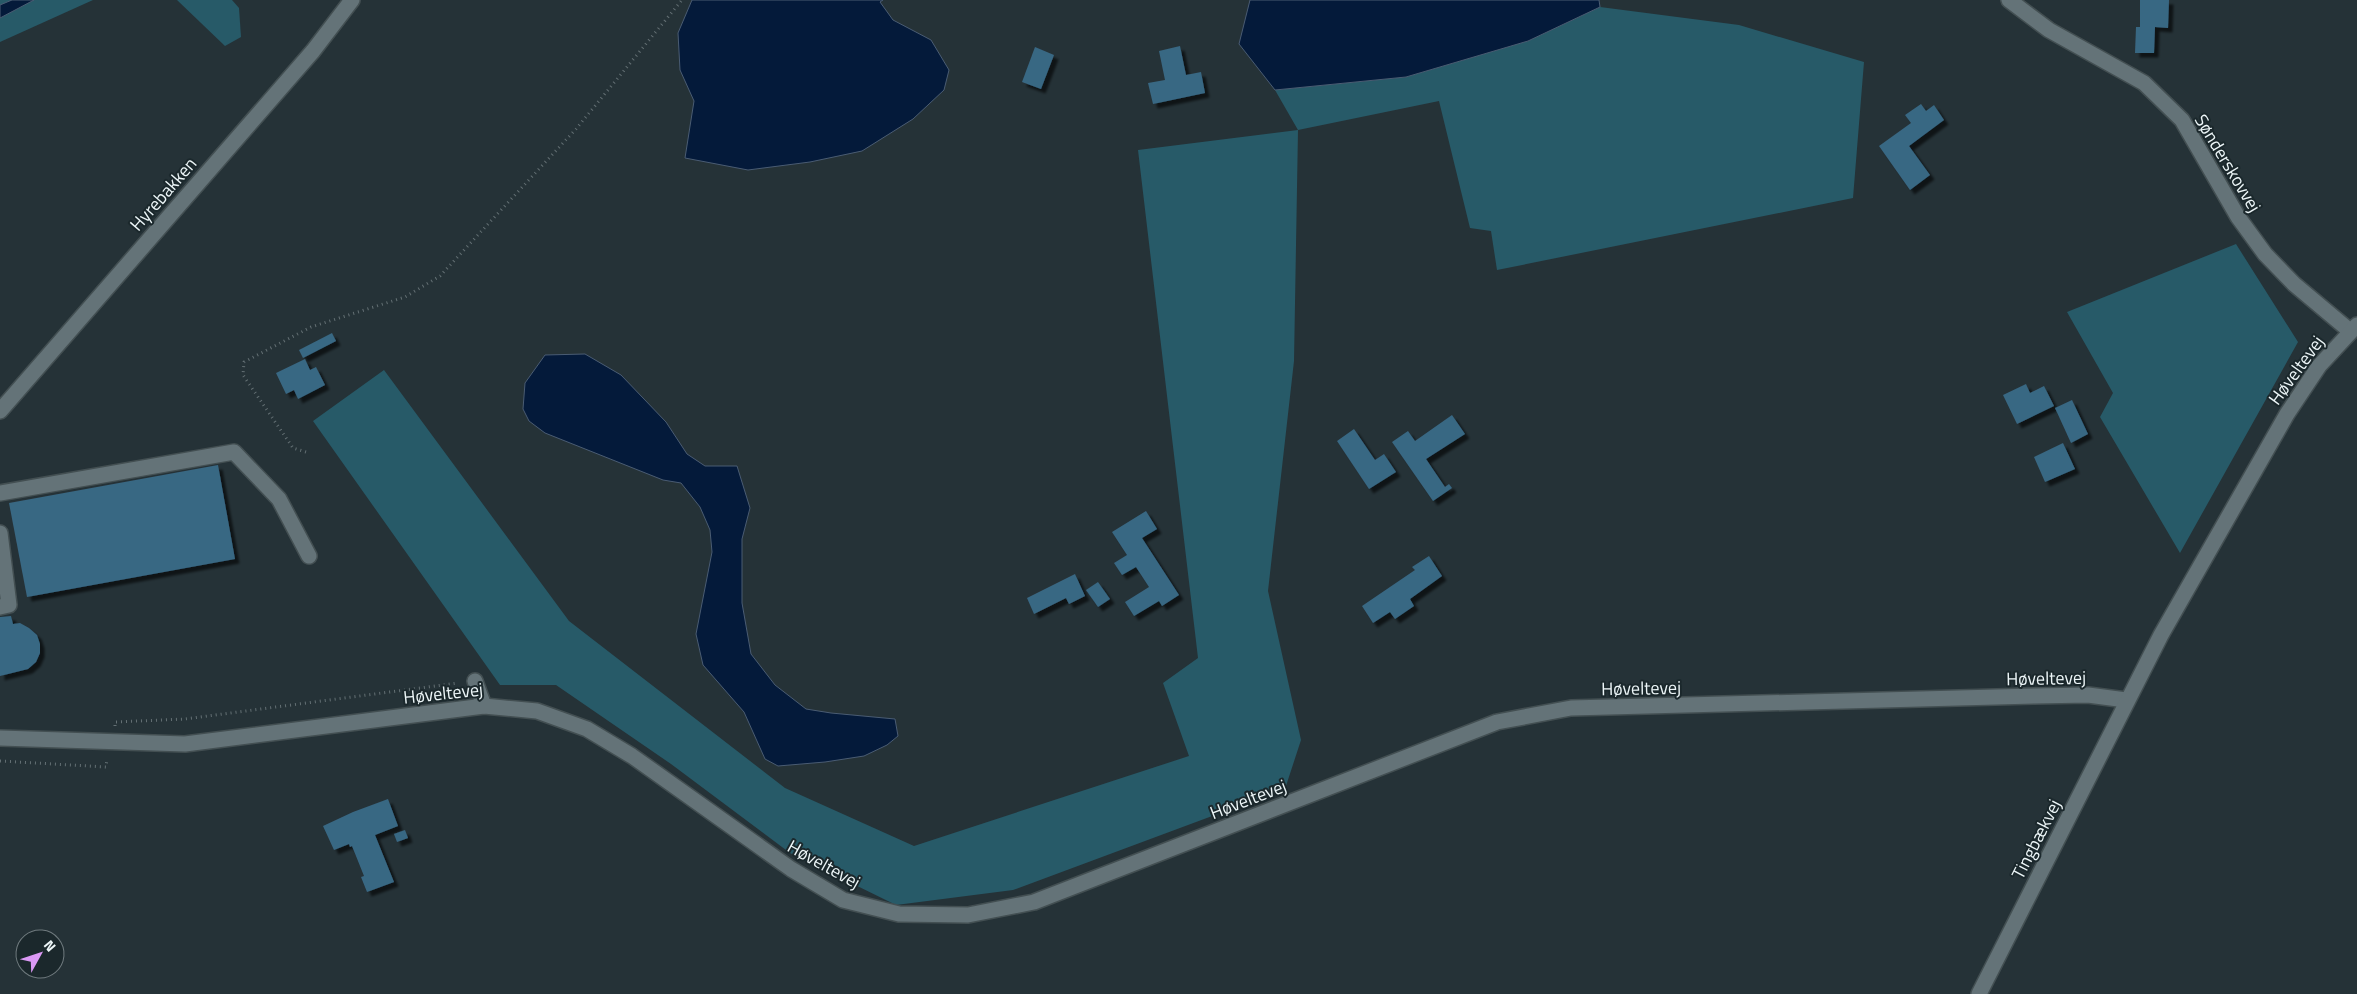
<svg xmlns="http://www.w3.org/2000/svg" width="2357" height="994" font-family="'Titillium Web',sans-serif">
<defs>
<filter id="shadow"><feDropShadow dx="4.5" dy="4.5" stdDeviation="1" flood-color="#0009"/></filter>
</defs>
<rect width="100%" height="100%" fill="#253237"/>
<g fill="#275a68">
<polygon points="0,0 93,0 0,42"/>
<polygon points="177,0 232,0 239,8 241,37 225,46"/>
<polygon points="1600,7 1739,25 1864,62 1853,198 1497,270 1491,231 1470,228 1439,101 1298,130 1294,361 1268,591 1301,740 1285,789 1013,890 896,905 790,853 671,764 556,685 500,685 313,421 384,370 569,621 785,788 914,846 1189,756 1163,683 1198,658 1138,150 1298,130 1275,90 1406,77 1528,41"/>
<polygon points="2236,244 2298,342 2180,553 2100,417 2113,393 2067,312"/>
</g>
<g fill="#041a3a" stroke="#4a5c73">
<polygon points="12,0 34,0 0,18 0,5"/>
<polygon points="692,0 883,0 880,2 893,20 931,40 949,70 944,90 913,119 862,151 810,162 748,170 685,158 694,101 680,70 678,33"/>
<polygon points="1250,0 1599,0 1600,7 1528,41 1406,77 1275,90 1239,44"/>
<polygon points="585,354 621,375 666,422 687,454 705,466 737,466 750,508 742,539 742,603 751,654 775,685 806,709 831,713 895,719 898,736 887,745 864,756 825,762 778,766 765,759 744,712 703,665 696,634 712,552 710,530 700,507 681,483 663,480 545,433 529,421 523,409 525,383 545,355"/>
</g>
<g fill="#396783" filter="url(#shadow)">
<polygon points="2140,0 2169,0 2168,28 2155,27 2154,53 2135,53 2136,27 2140,27"/>
<polygon points="1180,46 1186,75 1201,72 1205,93 1153,104 1148,83 1165,80 1159,51"/>
<polygon points="1035,47 1054,55 1041,89 1022,82"/>
<polygon points="1921,104 1926,111 1934,105 1944,120 1909,146 1930,175 1910,190 1879,146 1911,123 1905,115"/>
<polygon points="332,333 336,341 303,358 299,350"/>
<polygon points="305,359 310,370 316,367 325,385 298,399 294,390 286,394 276,373"/>
<polygon points="2026,384 2030,393 2044,386 2054,406 2017,424 2003,395"/>
<polygon points="2072,400 2088,434 2071,443 2055,408"/>
<polygon points="1452,415 1465,434 1426,459 1445,487 1449,484 1452,488 1433,501 1392,442 1408,431 1415,441"/>
<polygon points="1354,429 1375,460 1384,454 1396,472 1369,489 1337,441"/>
<polygon points="2063,443 2075,469 2045,482 2034,457"/>
<polygon points="218,465 235,559 27,597 9,503"/>
<polygon points="1146,511 1157,529 1142,538 1179,595 1162,606 1159,601 1134,616 1125,602 1149,587 1136,567 1122,575 1114,563 1127,555 1112,532"/>
<polygon points="1429,556 1442,576 1410,599 1414,606 1395,619 1390,612 1373,623 1362,606 1415,570 1412,567"/>
<polygon points="1075,574 1085,596 1069,604 1066,598 1034,614 1027,598"/>
<polygon points="1098,582 1110,599 1098,607 1086,590"/>
<polygon points="11,616 13,624 20,623 29,628 37,635 40,644 40,653 36,662 28,669 0,676 0,617"/>
<polygon points="388,799 398,826 375,835 394,882 367,892 361,877 364,876 352,846 350,847 349,844 334,850 323,826 353,812"/>
<polygon points="405,830 408,838 397,842 394,834"/>
</g>
<g fill="none" stroke-linecap="round" stroke-linejoin="round">
<defs>
<g id="minor">
<polyline points="2009,0 2049,30 2144,83 2182,120 2238,217 2265,254 2294,284 2350,331"/>
<polyline points="0,411 313,51 352,0"/>
<polyline points="0,493 234,452 279,499 309,556"/>
<polyline points="0,533 9,605 0,607"/>
<polyline points="475,681 484,706"/>
<polyline points="0,738 185,744 484,706 537,711 587,729 632,756 791,869 843,900 899,914 968,915 1034,902 1497,722 1571,708 2034,696 2088,695 2126,700"/>
<polyline points="1979,994 2161,635 2287,414 2319,366 2357,325"/>
</g>
</defs>
<use href="#minor" stroke="#434f52" stroke-width="18"/>
<g stroke="#647074" stroke-width="3" stroke-dasharray="1 4" stroke-linecap="butt">
<polyline points="306,452 293,448 243,375 244,362 311,327 405,297 440,276 576,129 682,0"/>
<polyline points="115,726 115,722 185,719 458,683"/>
<polyline points="0,761 106,767 107,759"/>
</g>
<use href="#minor" stroke="#647378" stroke-width="15"/>
</g>
<g text-anchor="middle" dominant-baseline="central" stroke-width="4" stroke-linejoin="round" paint-order="stroke">
<g font-size="18" fill="#edf6f8" stroke="#1b282c">
<text transform="translate(2228 163) rotate(59)">Sønderskovvej</text>
<text transform="translate(163 194) rotate(-49)">Hyrebakken</text>
<text transform="translate(2296 370) rotate(-54)">Høveltevej</text>
<text transform="translate(2046 678) rotate(-1)">Høveltevej</text>
<text transform="translate(1641 688) rotate(-1)">Høveltevej</text>
<text transform="translate(443 693) rotate(-6)">Høveltevej</text>
<text transform="translate(1248 799) rotate(-21)">Høveltevej</text>
<text transform="translate(2036 839) rotate(-63)">Tingbækvej</text>
<text transform="translate(824 864) rotate(29)">Høveltevej</text>
</g>
</g>
<g transform="translate(40 954) rotate(50)"><circle r="24" fill="#1b282c" stroke="#6f7a7e"/>
<path d="M0-4L9 19L0 12L-9 19Z" fill="#db99f5"/>
<text y="-8" font-size="14" font-weight="bold" text-anchor="middle" fill="#edf6f8">N</text>
</g>
</svg>
